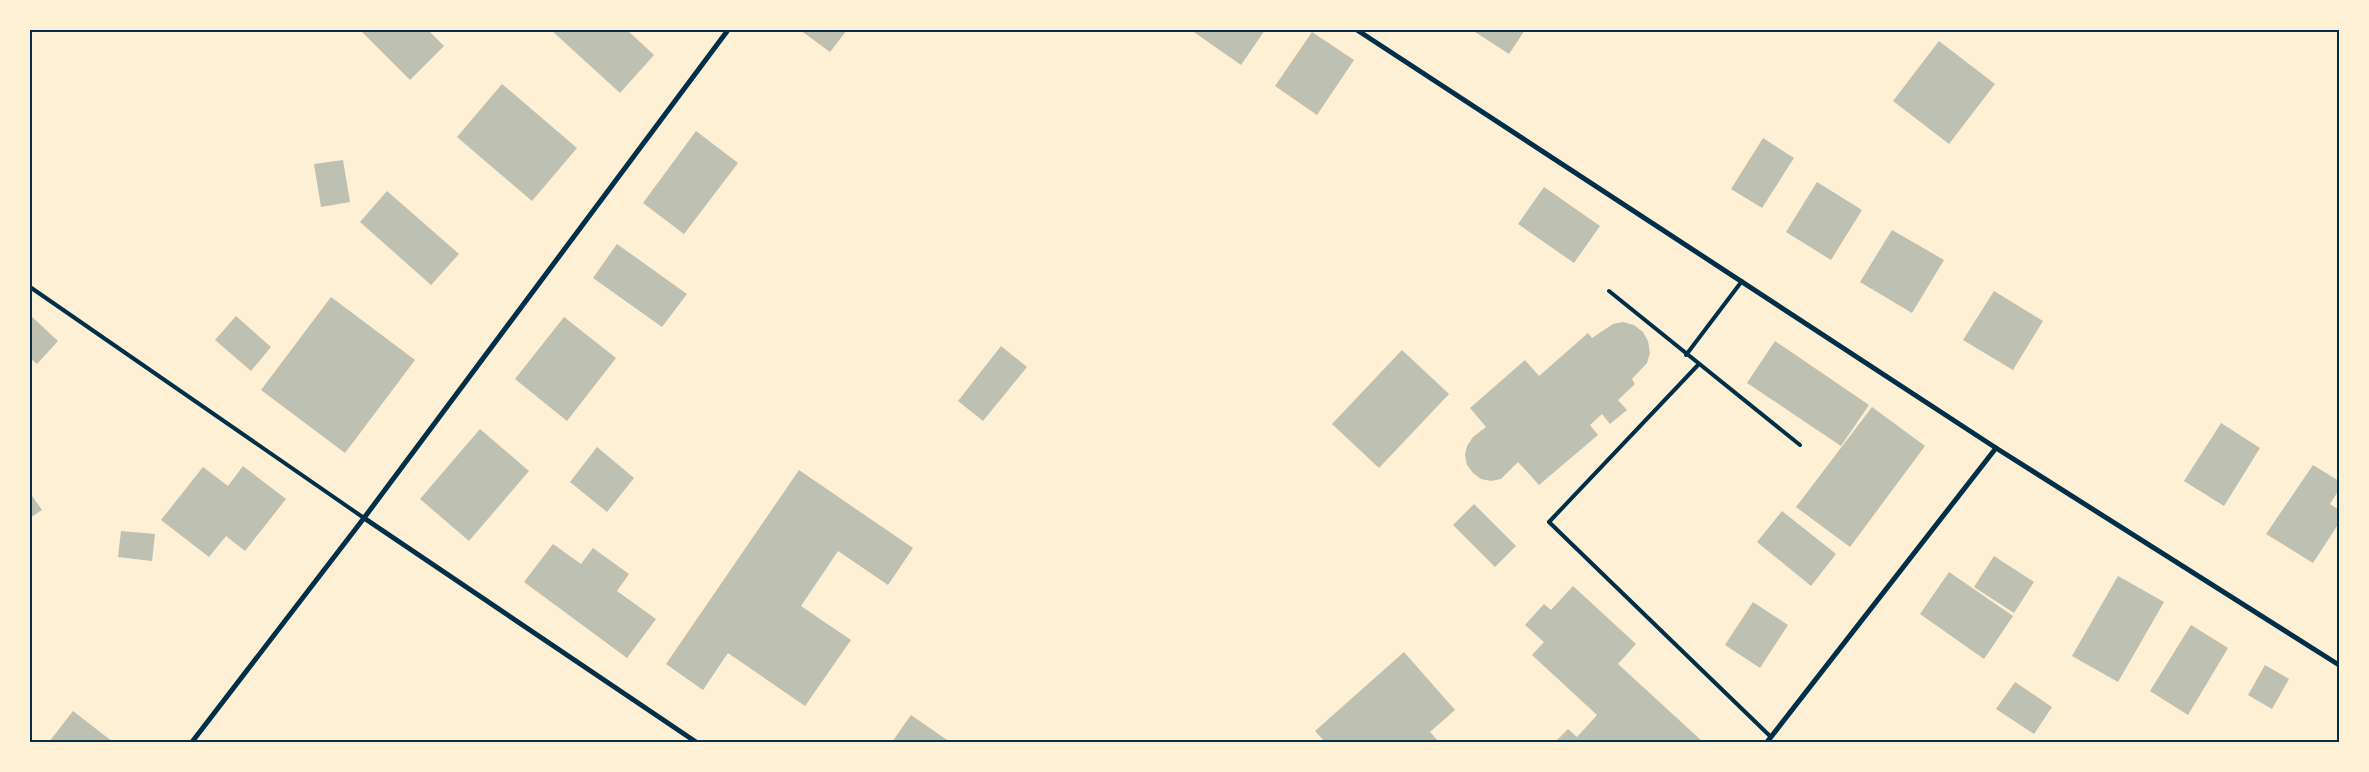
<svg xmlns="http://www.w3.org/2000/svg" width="2369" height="772" font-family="Rubik,sans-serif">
<rect width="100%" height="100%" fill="#fdf0d5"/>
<g fill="#bec0b2">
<polygon points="360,30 428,30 444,46 410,80"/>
<polygon points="551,30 627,30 654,55 620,93"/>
<polygon points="800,30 847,30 830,52"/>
<polygon points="1191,30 1265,30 1241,65"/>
<polygon points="1472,30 1525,30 1509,54"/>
<polygon points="1312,32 1354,60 1317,115 1275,86"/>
<polygon points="1939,41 1995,84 1949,144 1893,101"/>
<polygon points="502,84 577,148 532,201 457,137"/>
<polygon points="696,131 738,163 684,234 643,203"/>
<polygon points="1763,138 1794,158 1762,208 1731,189"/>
<polygon points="343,160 350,202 321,207 314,164"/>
<polygon points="1817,182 1862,210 1831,260 1786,232"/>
<polygon points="1544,187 1600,226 1574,263 1518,224"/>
<polygon points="387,191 459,254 431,285 360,222"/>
<polygon points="1892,230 1944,260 1912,313 1860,282"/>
<polygon points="617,244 687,294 662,327 593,278"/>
<polygon points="1994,291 2043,321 2013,370 1963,340"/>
<polygon points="331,297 415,360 345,453 261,390"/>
<polygon points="30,315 58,341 37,364 30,358"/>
<polygon points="236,316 271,347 251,371 215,340"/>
<polygon points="564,317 616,358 567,421 515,379"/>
<polygon points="1623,322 1634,325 1643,332 1648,341 1650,353 1647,363 1632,379 1635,384 1618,400 1627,410 1610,424 1602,414 1590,425 1598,435 1539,485 1518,462 1501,479 1491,481 1481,479 1473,473 1467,465 1465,455 1467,446 1473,437 1486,427 1470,408 1525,360 1539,376 1588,333 1592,338 1613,324"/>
<polygon points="1775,341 1869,405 1841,446 1747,383"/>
<polygon points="1001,346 1027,367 983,421 958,401"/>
<polygon points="1402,350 1449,394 1379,468 1332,424"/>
<polygon points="1872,407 1925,446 1850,547 1796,507"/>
<polygon points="2221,423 2260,448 2224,506 2184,481"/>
<polygon points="480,429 529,471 469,541 420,499"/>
<polygon points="597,447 634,478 607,512 570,482"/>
<polygon points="2313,465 2339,481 2339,490 2330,504 2339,510 2339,523 2313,563 2266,534"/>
<polygon points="243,466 286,499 245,551 226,536 209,557 161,520 203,467 228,486"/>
<polygon points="799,470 913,548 888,585 838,551 801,606 851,640 805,706 728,653 703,690 666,664"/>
<polygon points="30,493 42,510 30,518"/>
<polygon points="1474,504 1516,546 1495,567 1453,525"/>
<polygon points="1782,511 1836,554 1811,586 1757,542"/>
<polygon points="121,531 155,534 152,561 118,557"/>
<polygon points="553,544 581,564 593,548 629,574 617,591 656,619 627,658 524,582"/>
<polygon points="1994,556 2034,582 2014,613 1974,587"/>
<polygon points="1949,572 2013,616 1984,659 1920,614"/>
<polygon points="2118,576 2164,602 2118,682 2072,656"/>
<polygon points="1573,586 1636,644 1618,664 1703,742 1555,742 1568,729 1577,737 1597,715 1532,655 1544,642 1525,625 1544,604 1551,610"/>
<polygon points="1753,602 1788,625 1760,668 1725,645"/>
<polygon points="2191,625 2228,648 2188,715 2150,691"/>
<polygon points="1404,652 1455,710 1430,732 1439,742 1325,742 1315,731"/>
<polygon points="2265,665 2289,679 2272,709 2248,695"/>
<polygon points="2015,682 2052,707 2034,734 1996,709"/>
<polygon points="73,711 113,742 49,742"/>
<polygon points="911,715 950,742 892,742"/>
</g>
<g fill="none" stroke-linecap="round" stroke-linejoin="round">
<g stroke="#003049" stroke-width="4">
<polyline points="30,287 364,518"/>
<polyline points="1609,291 1800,445"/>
<polyline points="1686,355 1742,281"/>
<polyline points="1698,365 1549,522 1771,737"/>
</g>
<g stroke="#003049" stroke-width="5">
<polyline points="1357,30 1996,448 2339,665"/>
<polyline points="364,518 696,742"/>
<polyline points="192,742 364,518 728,30"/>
<polyline points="1767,742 1996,448"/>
</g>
</g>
<rect width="2369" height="772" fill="none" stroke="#fdf0d5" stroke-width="62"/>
<rect x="31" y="31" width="2307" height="710" fill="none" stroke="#003049" stroke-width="2"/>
</svg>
